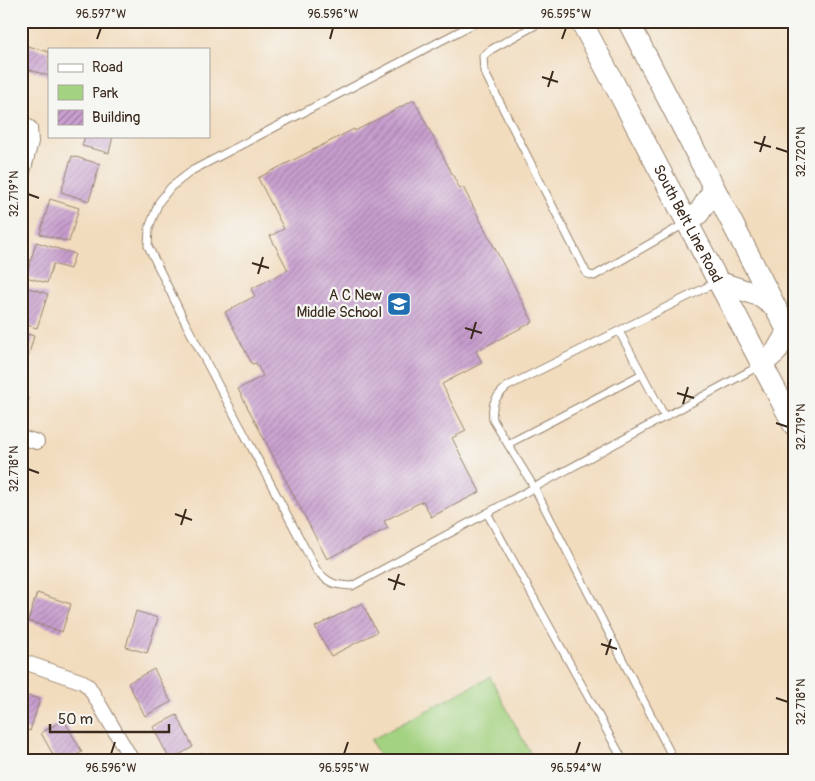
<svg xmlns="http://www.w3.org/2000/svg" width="815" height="781" font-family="Pangolin,sans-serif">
<defs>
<pattern id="building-hatch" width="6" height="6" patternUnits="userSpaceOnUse" patternTransform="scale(1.25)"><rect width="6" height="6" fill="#c79dce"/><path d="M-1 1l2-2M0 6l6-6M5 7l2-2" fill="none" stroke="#a380a7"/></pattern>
</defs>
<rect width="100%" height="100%" fill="#f6f6f2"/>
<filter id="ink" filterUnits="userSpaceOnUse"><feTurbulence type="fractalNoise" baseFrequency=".02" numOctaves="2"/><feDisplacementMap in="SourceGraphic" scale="10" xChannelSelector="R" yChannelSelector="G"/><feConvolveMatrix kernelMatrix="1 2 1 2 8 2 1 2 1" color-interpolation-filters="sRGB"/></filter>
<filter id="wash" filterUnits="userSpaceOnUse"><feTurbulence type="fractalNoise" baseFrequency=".0096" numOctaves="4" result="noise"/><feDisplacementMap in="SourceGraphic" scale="20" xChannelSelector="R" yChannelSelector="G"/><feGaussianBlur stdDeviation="1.12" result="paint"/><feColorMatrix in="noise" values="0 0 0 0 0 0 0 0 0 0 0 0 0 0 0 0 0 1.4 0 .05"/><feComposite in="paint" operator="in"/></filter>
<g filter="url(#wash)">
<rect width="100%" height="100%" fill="#f2dcbe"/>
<polygon fill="#a3d280" stroke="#6f7e4f" points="490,677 534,760 381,760 371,740"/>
<g id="blocks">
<g fill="url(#building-hatch)">
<polygon points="28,46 49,52 49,76 21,67"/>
<polygon points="414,100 460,189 463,187 533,322 476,351 482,363 442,384 466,431 452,438 480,492 431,517 423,501 384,521 388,528 327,559 238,389 263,376 256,363 252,364 225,312 255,296 251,289 288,270 270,236 284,229 258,178 354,129 355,131"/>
<polygon points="85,136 113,136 109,153 82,146"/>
<polygon points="72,156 100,164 89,201 61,192"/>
<polygon points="50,199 79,208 69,242 40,234"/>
<polygon points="36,242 75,254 70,269 53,264 47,283 26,277"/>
<polygon points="22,286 48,294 37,328 21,323"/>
<polygon points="21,332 34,336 24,371 21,370"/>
<polygon points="21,395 29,398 24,416 21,416"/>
<polygon points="37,593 71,604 62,632 28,621"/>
<polygon points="362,603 377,632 331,656 315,627"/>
<polygon points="136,611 158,618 147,653 126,647"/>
<polygon points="154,669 171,702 145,716 128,683"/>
<polygon points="21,694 40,699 30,731 21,728"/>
<polygon points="177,715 193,747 170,760 153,727"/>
<polygon points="64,720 82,752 67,760 56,760 41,733"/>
<polygon points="202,753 206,760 191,760"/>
</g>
</g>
</g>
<g filter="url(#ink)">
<use href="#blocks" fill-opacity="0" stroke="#96836e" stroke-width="1"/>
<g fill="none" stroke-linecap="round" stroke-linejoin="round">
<defs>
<g id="lane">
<path d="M479 21 193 170 171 187 159 202 149 228 148 246 186 324 317 571C330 584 334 585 352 586L759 366"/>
<polyline points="543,21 492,49 483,56 484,71 587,274 594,276 686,223"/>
<polyline points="619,331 665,417"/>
<polyline points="508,444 642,374"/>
<polyline points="487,513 623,760"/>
<path d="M674 760 534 487 493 420C491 403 495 397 508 386L715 283"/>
</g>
<g id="street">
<polyline points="21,122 30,128 31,142 21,179"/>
<polyline points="21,437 37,442"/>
<polyline points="21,661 83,682 89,687 132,760"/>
</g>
<g id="primary">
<path id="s1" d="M581 21 794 425"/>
<polyline points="628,21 794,343"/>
<polyline points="687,222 699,213 714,189"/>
<polyline points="718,282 758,295 775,307"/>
<polyline points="762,364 776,352 788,331"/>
</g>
</defs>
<use href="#lane" stroke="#96836e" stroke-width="9"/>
<use href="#street" stroke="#96836e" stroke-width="16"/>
<use href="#primary" stroke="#96836e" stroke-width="23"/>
<use href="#lane" stroke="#fff" stroke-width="7"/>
<use href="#street" stroke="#fff" stroke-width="14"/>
<use href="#primary" stroke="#fff" stroke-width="21"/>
</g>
</g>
<path fill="none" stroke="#3b2a1e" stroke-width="2" d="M97 39 101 28M330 39 333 28M562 39 566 28M542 77 558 82M548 87 553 71M754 142 771 147M776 148 788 152M760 152 765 136M28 194 39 198M252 263 269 268M258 274 263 257M465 328 482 333M471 339 476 322M677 393 694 398M683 404 688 387M776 423 788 427M28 469 39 473M175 514 192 520M181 525 186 509M388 579 405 585M394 590 399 574M601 644 617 649M606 655 611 639M776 698 788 702M111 754 115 742M344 754 348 742M576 754 580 742"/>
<defs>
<symbol id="school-square" viewBox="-11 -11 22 22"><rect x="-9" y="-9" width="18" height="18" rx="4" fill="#1f6fb2" stroke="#f6f6f2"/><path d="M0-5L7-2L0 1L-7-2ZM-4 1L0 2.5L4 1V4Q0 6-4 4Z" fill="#fff"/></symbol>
</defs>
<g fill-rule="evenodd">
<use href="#school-square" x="385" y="290" width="28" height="28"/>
</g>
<g text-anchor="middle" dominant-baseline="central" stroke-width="4.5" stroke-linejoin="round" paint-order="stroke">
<g font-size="15" fill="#3b2a1e" stroke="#f6f6f2">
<text stroke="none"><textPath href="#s1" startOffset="229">South Belt Line Road</textPath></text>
</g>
<g font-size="15" fill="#3b2a1e" stroke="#f6f6f2" text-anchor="end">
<text x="382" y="295">A C New<tspan x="382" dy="17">Middle School</tspan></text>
</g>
</g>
<rect width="815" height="781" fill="none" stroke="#f6f6f2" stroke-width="55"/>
<rect x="48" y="48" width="162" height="90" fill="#f6f6f2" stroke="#aba49d"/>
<rect x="58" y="64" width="25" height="8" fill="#ffffff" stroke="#aba49d"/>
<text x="92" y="72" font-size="15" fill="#3b2a1e">Road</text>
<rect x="58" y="85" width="25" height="15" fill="#a3d280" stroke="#aba49d"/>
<text x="92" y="98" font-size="15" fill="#3b2a1e">Park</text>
<rect x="58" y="110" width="25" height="15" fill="url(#building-hatch)" stroke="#aba49d"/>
<text x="92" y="122" font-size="15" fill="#3b2a1e">Building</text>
<path d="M50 724v8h119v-8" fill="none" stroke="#3b2a1e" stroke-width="2.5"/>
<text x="58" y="724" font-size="15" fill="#3b2a1e" stroke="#f6f6f2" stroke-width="4" paint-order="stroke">50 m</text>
<rect x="28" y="28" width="760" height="726" fill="none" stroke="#3b2a1e" stroke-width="2"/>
<g font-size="12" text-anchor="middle" fill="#3b2a1e">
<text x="101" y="18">96.597°W</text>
<text x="333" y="18">96.596°W</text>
<text x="566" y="18">96.595°W</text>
<text transform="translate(801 152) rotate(-90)" y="4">32.720°N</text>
<text transform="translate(14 194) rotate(-90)" y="4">32.719°N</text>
<text transform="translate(801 427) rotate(-90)" y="4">32.719°N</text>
<text transform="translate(14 469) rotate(-90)" y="4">32.718°N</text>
<text transform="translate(801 702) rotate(-90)" y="4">32.718°N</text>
<text x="111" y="772">96.596°W</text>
<text x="344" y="772">96.595°W</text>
<text x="576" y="772">96.594°W</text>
</g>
</svg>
